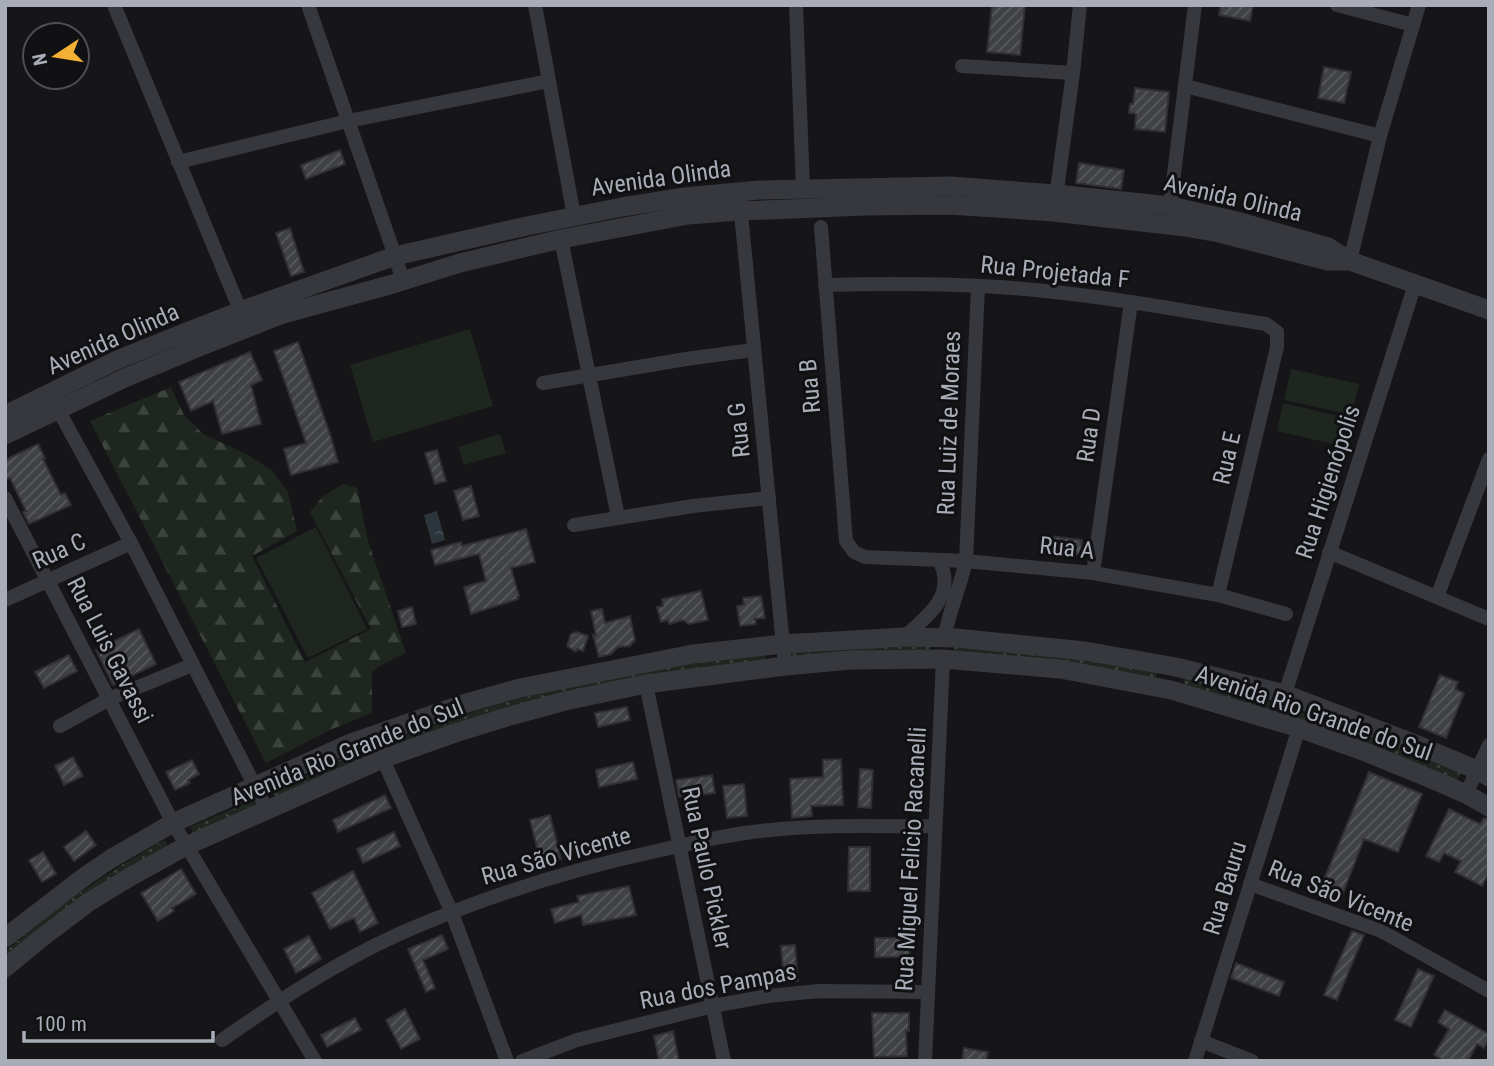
<svg xmlns="http://www.w3.org/2000/svg" width="1494" height="1066" font-family="'Roboto Condensed',sans-serif">
<defs>
<pattern id="grass-dots" width="8" height="8" patternUnits="userSpaceOnUse" patternTransform="scale(1.75)"><rect width="8" height="8" fill="#1e261f"/><path d="M2 2h.1M6 6h.1" fill="none" stroke="#3c433d" stroke-width="1.8" stroke-linecap="round"/></pattern>
<pattern id="forest-firs" width="22" height="20" patternUnits="userSpaceOnUse" patternTransform="scale(1.75)"><rect width="22" height="20" fill="#1e261f"/><path d="M5 1l3.5 6h-7zM16 11l3.5 6h-7z" fill="#3c433d"/></pattern>
<pattern id="water-ripples" width="26" height="14" patternUnits="userSpaceOnUse" patternTransform="scale(1.75)"><rect width="26" height="14" fill="#2c353c"/><path d="M2 4q2-2 4 0t4 0M15 11q2-2 4 0t4 0" fill="none" stroke="#485056"/></pattern>
<pattern id="building-hatch" width="6" height="6" patternUnits="userSpaceOnUse" patternTransform="scale(1.75)"><rect width="6" height="6" fill="#404145"/><path d="M-1 1l2-2M0 6l6-6M5 7l2-2" fill="none" stroke="#595a5e"/></pattern>
</defs>
<rect width="100%" height="100%" fill="#161618"/>
<g fill="url(#grass-dots)">
<polygon points="954,645 1015,649 1158,670 1156,678 954,654"/>
<polygon points="866,647 930,647 930,655 791,658 791,650"/>
<polygon points="765,655 766,663 391,749 389,741 482,709 547,691 675,665"/>
<path d="M1184 678C1279 701 1370 736 1461 772L1457 781 1183 687Z"/>
<polygon points="361,750 365,759 276,800 272,791"/>
<polygon points="253,800 257,808 194,836 190,827"/>
<path d="M165 840 168 846 5 959V952C57 908 105 872 165 840Z"/>
</g>
<polygon fill="url(#forest-firs)" points="171,387 184,415 203,434 246,454 272,470 288,492 297,531 252,556 305,662 371,629 310,512 323,496 343,484 357,488 368,541 406,653 383,664 372,672 372,713 332,729 266,763 90,421"/>
<g fill="#1e261f">
<polygon points="470,329 493,406 373,442 350,365"/>
<polygon points="1291,369 1359,384 1352,415 1284,400"/>
<polygon points="1283,403 1348,418 1342,446 1277,431"/>
<polygon points="500,434 506,453 464,465 458,447"/>
<polygon points="316,527 367,629 308,658 256,558"/>
</g>
<polygon fill="url(#water-ripples)" points="437,511 445,540 432,544 424,515"/>
<g fill="url(#building-hatch)" stroke="#303034" stroke-width="2">
<polygon points="992,5 1025,5 1020,55 987,52"/>
<polygon points="1221,5 1253,5 1250,21 1219,15"/>
<polygon points="1324,67 1351,72 1344,103 1318,98"/>
<polygon points="1135,88 1169,92 1165,132 1135,129 1136,114 1129,113 1130,104 1133,104"/>
<polygon points="340,150 345,164 306,179 301,165"/>
<polygon points="1079,163 1124,170 1121,189 1076,183"/>
<polygon points="290,228 304,272 291,276 276,233"/>
<polygon points="298,342 331,437 338,462 291,475 284,449 306,443 274,351"/>
<polygon points="250,352 262,380 251,385 261,424 222,434 213,401 191,411 179,382"/>
<polygon points="38,444 45,458 43,459 61,495 65,493 71,505 29,524 23,512 26,511 10,478 5,480 5,460"/>
<polygon points="437,450 446,481 435,484 425,453"/>
<polygon points="471,486 479,516 463,520 454,491"/>
<polygon points="526,529 535,562 511,568 519,596 517,597 518,599 471,614 464,587 486,581 479,554 435,565 431,550 461,542 462,546"/>
<polygon points="1049,536 1082,540 1081,555 1047,551"/>
<polygon points="701,591 708,620 689,624 683,620 669,624 668,620 661,622 657,607 663,606 662,599"/>
<polygon points="761,596 765,618 755,619 756,624 740,626 737,606 744,605 743,598"/>
<polygon points="412,607 416,624 402,627 398,611"/>
<polygon points="602,609 605,623 630,616 635,640 630,646 618,647 611,654 599,657 593,635 596,636 591,611"/>
<polygon points="139,629 156,664 113,685 96,650"/>
<polygon points="576,632 588,636 583,651 577,649 576,652 567,646 571,634"/>
<polygon points="69,655 77,671 44,688 35,672"/>
<polygon points="1440,675 1458,682 1455,689 1464,693 1446,738 1419,727"/>
<polygon points="627,707 630,720 598,727 595,713"/>
<polygon points="73,757 83,776 64,785 55,766"/>
<polygon points="841,759 843,805 811,806 812,816 792,818 790,779 823,777 823,760"/>
<polygon points="192,760 199,774 188,780 190,783 175,790 166,772"/>
<polygon points="633,762 637,779 599,787 596,770"/>
<polygon points="860,769 873,770 871,808 858,807"/>
<polygon points="1369,772 1422,794 1398,852 1364,839 1343,893 1322,884"/>
<polygon points="712,775 715,793 679,797 676,780"/>
<polygon points="744,784 747,816 727,818 723,786"/>
<polygon points="385,795 391,808 338,832 333,820"/>
<polygon points="1449,809 1480,824 1484,818 1489,819 1489,873 1482,886 1455,872 1461,861 1444,853 1439,862 1426,856"/>
<polygon points="550,815 561,859 541,864 530,820"/>
<polygon points="86,831 96,845 74,861 64,847"/>
<polygon points="394,832 400,846 363,863 357,849"/>
<polygon points="849,847 870,847 870,891 848,891"/>
<polygon points="43,852 56,874 42,882 29,860"/>
<polygon points="181,869 196,894 172,908 174,911 158,921 141,893"/>
<polygon points="353,871 378,923 360,932 354,918 330,929 312,893"/>
<polygon points="629,886 636,915 583,925 581,915 555,923 551,909 579,902 577,896"/>
<polygon points="1352,931 1364,935 1337,1000 1324,995"/>
<polygon points="442,935 448,949 423,960 435,988 426,992 408,949"/>
<polygon points="309,936 321,959 296,973 284,949"/>
<polygon points="875,938 909,938 910,957 875,957"/>
<polygon points="795,945 798,981 784,982 781,946"/>
<polygon points="1236,963 1284,982 1279,996 1231,978"/>
<polygon points="1418,969 1434,976 1411,1027 1395,1020"/>
<polygon points="405,1009 420,1039 401,1049 386,1020"/>
<polygon points="1445,1010 1489,1034 1489,1039 1484,1048 1477,1044 1468,1061 1444,1061 1434,1055 1449,1029 1438,1022"/>
<polygon points="872,1013 909,1013 909,1031 906,1031 907,1056 874,1057"/>
<polygon points="355,1018 361,1030 327,1047 321,1035"/>
<polygon points="673,1031 679,1061 659,1061 654,1036"/>
<polygon points="964,1048 988,1052 986,1061 962,1061"/>
</g>
<g fill="none" stroke-linecap="round" stroke-linejoin="round">
<g stroke="#37383d" stroke-width="14">
<polyline points="114,5 243,317"/>
<polyline points="308,5 395,256 403,281"/>
<polyline points="535,5 574,216"/>
<polyline points="796,5 803,188"/>
<polyline points="1337,5 1413,25"/>
<polyline points="962,66 1073,73"/>
<polyline points="1185,86 1380,136"/>
<polyline points="178,162 348,121 549,81"/>
<polyline points="740,203 785,666"/>
<polyline points="1055,204 1073,73 1080,5"/>
<polyline points="1170,206 1195,5"/>
<polyline points="821,227 846,541 854,552 865,557 966,561 1093,573 1218,595 1286,614"/>
<polyline points="561,239 618,517"/>
<polyline points="1350,261 1380,136 1419,5"/>
<path d="M825 285C901 283 978 283 1054 292 1125 299 1195 313 1266 324L1277 332V347L1218 595"/>
<polyline points="543,383 686,359 753,350"/>
<polyline points="54,402 131,543 267,810"/>
<polyline points="5,498 173,823 315,1061"/>
<polyline points="574,525 693,506 769,498"/>
<polyline points="1329,552 1489,619"/>
<polyline points="1093,573 1131,302"/>
<polyline points="1437,597 1489,459"/>
<polyline points="5,600 131,543"/>
<path d="M904 637C928 616 957 595 939 560"/>
<path d="M944 638C949 612 960 587 966 561L978 286"/>
<polyline points="646,684 724,1061"/>
<polyline points="1285,694 1415,284"/>
<polyline points="60,726 109,699 192,665"/>
<polyline points="372,735 452,913 507,1061"/>
<polyline points="1466,794 1489,745"/>
<polyline points="1250,884 1381,931 1489,991"/>
<path d="M222 1040C278 1001 337 962 399 934 484 897 571 869 661 850 697 842 734 833 771 830 825 824 881 827 935 826"/>
<polyline points="1201,1041 1252,1061"/>
<polyline points="522,1061 577,1040 713,1006 768,996 819,991 928,992"/>
<polyline points="925,1061 943,659"/>
<polyline points="1195,1061 1299,728"/>
</g>
<g stroke="#37383d" stroke-width="19">
<polyline points="5,415 117,360 184,333 240,311 395,256 527,226 622,207 685,197 759,190 950,186 1056,194 1170,206 1233,220 1328,247 1350,261 1489,310"/>
<polyline points="5,435 127,377 199,347 283,314 393,284 460,263 561,239 688,215 740,211 865,206 949,205 980,207 1054,212 1185,227 1219,233 1328,261 1350,261"/>
<polyline points="5,938 84,877 112,858 173,823 351,743 463,704 520,688 693,654 783,644 904,637 956,638 1085,651 1176,667 1285,694 1413,743 1477,770 1489,777"/>
<polyline points="5,968 40,939 89,902 130,877 186,846 382,759 455,733 510,716 565,701 646,684 785,666 851,660 943,659 1060,669 1171,690 1299,728 1363,751 1441,783 1466,794 1489,807"/>
</g>
</g>
<g text-anchor="middle" dominant-baseline="central" stroke-width="6" stroke-linejoin="round" paint-order="stroke">
<g font-size="24" fill="#a8adb8" stroke="#111113">
<text transform="translate(661 178) rotate(-8)">Avenida Olinda</text>
<text transform="translate(1233 198) rotate(13)">Avenida Olinda</text>
<text transform="translate(1055 272) rotate(6)">Rua Projetada F</text>
<text transform="translate(113 339) rotate(-24)">Avenida Olinda</text>
<text transform="translate(810 386) rotate(-95)">Rua B</text>
<text transform="translate(949 423) rotate(-88)">Rua Luiz de Moraes</text>
<text transform="translate(739 430) rotate(-96)">Rua G</text>
<text transform="translate(1089 435) rotate(-82)">Rua D</text>
<text transform="translate(1227 458) rotate(-77)">Rua E</text>
<text transform="translate(1328 482) rotate(-72)">Rua Higienópolis</text>
<text transform="translate(1067 548) rotate(6)">Rua A</text>
<text transform="translate(59 551) rotate(-24)">Rua C</text>
<text transform="translate(110 650) rotate(63)">Rua Luis Gavassi</text>
<text transform="translate(1314 713) rotate(19)">Avenida Rio Grande do Sul</text>
<text transform="translate(347 752) rotate(-22)">Avenida Rio Grande do Sul</text>
<text transform="translate(556 856) rotate(-16)">Rua São Vicente</text>
<text transform="translate(911 859) rotate(-87)">Rua Miguel Felicio Racanelli</text>
<text transform="translate(707 868) rotate(78)">Rua Paulo Pickler</text>
<text transform="translate(1225 888) rotate(-73)">Rua Bauru</text>
<text transform="translate(1341 896) rotate(22)">Rua São Vicente</text>
<text transform="translate(718 986) rotate(-11)">Rua dos Pampas</text>
</g>
</g>
<rect width="1494" height="1066" fill="none" stroke="#a8adb8" stroke-width="14"/>
<g transform="translate(56 56) rotate(258)"><circle r="33" fill="#111113" stroke="#4d4f55" stroke-width="2"/>
<path d="M0-5L12 26L0 18L-12 26Z" fill="#f2b134"/>
<text y="-10" font-size="19" font-weight="bold" text-anchor="middle" fill="#a8adb8">N</text>
</g>
<path d="M24 1031v10h189v-10" fill="none" stroke="#a8adb8" stroke-width="3.5"/>
<text x="35" y="1031" font-size="21" fill="#a8adb8" stroke="#111113" stroke-width="5" paint-order="stroke">100 m</text>
</svg>
